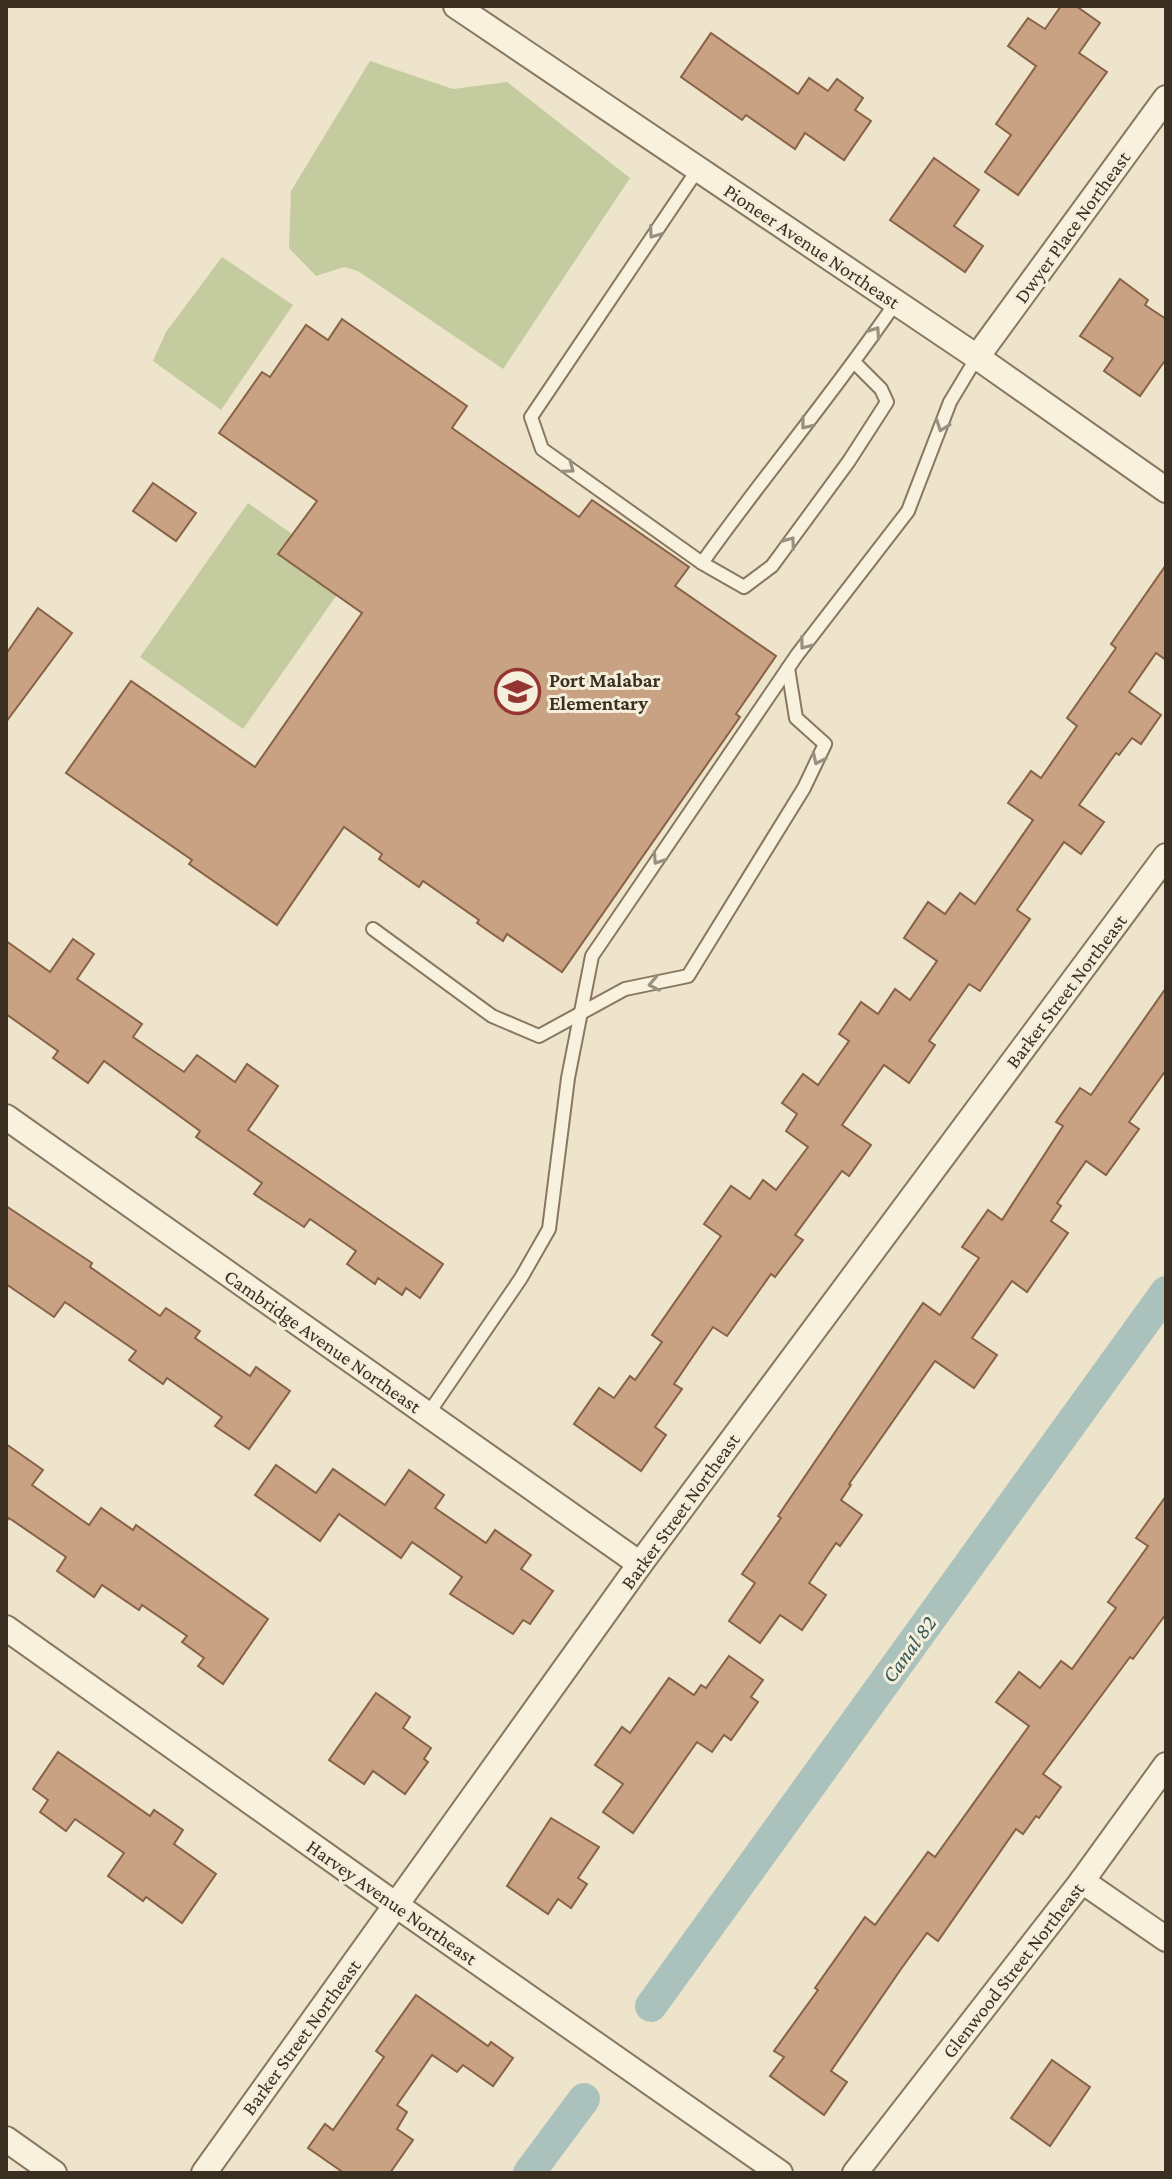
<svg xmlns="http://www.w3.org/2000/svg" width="1172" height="2179" font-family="'Crimson Pro',serif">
<rect width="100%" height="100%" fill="#ede4cb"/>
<g fill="#c4cb9e">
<polygon points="370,61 453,89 507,82 630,178 503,369 358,271 344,267 316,276 289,248 291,191"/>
<polygon points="222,257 293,305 221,410 153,361 166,332"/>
<polygon points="248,503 292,534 278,554 325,587 341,589 243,729 140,657"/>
</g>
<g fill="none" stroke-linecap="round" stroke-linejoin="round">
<g stroke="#abc2bc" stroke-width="32">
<polyline points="651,2006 1166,1292"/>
<polyline points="529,2173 584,2099"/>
</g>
</g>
<g fill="#c9a283" stroke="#876246" stroke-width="2">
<polygon points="1061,6 1076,6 1100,23 1079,53 1107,72 1018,195 985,172 1011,135 996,124 1036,66 1008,46 1028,18 1045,29"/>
<polygon points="711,33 798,94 809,78 828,91 837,79 863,98 855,110 871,121 844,160 805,133 795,149 746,115 742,120 681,77"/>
<polygon points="934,158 979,190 954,226 983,246 965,272 890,220"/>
<polygon points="1120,279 1148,300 1145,305 1166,319 1166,359 1140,396 1104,371 1113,358 1080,336"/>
<polygon points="342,319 467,406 452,428 579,517 592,500 689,567 675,586 776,656 736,714 740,717 562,972 507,934 503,941 477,923 479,920 423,881 419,887 379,859 382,854 344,827 277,925 189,864 192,860 66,773 131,681 255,767 362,613 278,554 317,501 219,433 262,372 270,377 306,325 328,340"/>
<polygon points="153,483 196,513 176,541 133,511"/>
<polygon points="1166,565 1166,660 1156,653 1129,692 1161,715 1141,744 1132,738 1119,755 1116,753 1079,805 1104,822 1081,854 1064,842 1017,910 1030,919 980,991 969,984 929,1041 935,1045 909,1083 884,1065 842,1125 871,1145 849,1176 842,1171 795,1235 803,1240 775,1277 771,1274 727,1336 713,1327 674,1384 682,1389 655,1427 666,1435 641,1471 574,1424 599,1388 614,1398 630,1376 635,1380 662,1342 652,1335 721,1236 704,1224 731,1186 750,1199 763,1180 776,1190 808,1147 786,1131 797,1114 782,1103 803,1074 818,1085 849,1041 839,1034 861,1002 878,1014 895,989 910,1000 937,961 904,938 928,902 945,914 960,893 975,904 1033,820 1008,803 1031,771 1041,778 1077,726 1067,718 1116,648 1111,644"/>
<polygon points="38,608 72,633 6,722 6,654"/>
<polygon points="73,939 94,954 77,979 142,1024 133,1037 184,1072 197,1055 235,1082 247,1064 278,1086 248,1130 443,1264 420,1298 406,1288 402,1295 378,1278 375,1284 347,1264 356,1251 310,1219 304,1227 254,1194 262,1183 196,1137 200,1131 104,1061 88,1083 53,1058 58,1051 6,1014 6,941 50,972"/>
<polygon points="1166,988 1166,1070 1129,1122 1139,1129 1106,1175 1086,1161 1057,1203 1061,1206 1051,1221 1068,1233 1027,1292 1012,1281 972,1338 997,1355 974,1388 935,1361 849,1484 851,1485 841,1500 862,1515 840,1546 836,1543 809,1583 826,1595 802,1630 780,1615 760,1643 729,1621 755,1583 742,1574 781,1518 778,1516 923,1303 940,1315 979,1258 962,1247 988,1210 1002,1220 1063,1126 1056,1122 1080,1088 1091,1095"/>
<polygon points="6,1206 92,1263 90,1267 160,1316 166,1308 200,1331 195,1338 250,1376 256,1367 290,1391 249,1449 215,1426 222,1417 167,1378 163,1384 129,1360 136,1351 65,1302 54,1317 6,1284"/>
<polygon points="6,1444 43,1470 32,1485 89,1525 101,1508 133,1530 136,1525 268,1619 223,1684 198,1666 204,1658 182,1642 187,1636 142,1605 139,1610 102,1585 94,1597 57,1571 66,1557 9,1518 6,1522"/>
<polygon points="276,1465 316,1493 333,1469 385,1505 409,1470 444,1495 435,1508 486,1543 495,1530 531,1555 521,1569 553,1591 530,1624 523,1620 513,1634 450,1594 462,1577 412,1542 401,1558 339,1514 320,1541 255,1495"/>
<polygon points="1166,1496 1166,1614 1133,1659 1130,1657 1043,1774 1061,1787 1039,1818 1036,1816 1023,1834 1016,1829 938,1941 927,1933 901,1969 831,2071 847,2082 824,2115 770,2076 784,2057 774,2051 818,1990 815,1988 865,1917 875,1925 928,1852 935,1857 1029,1726 996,1702 1019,1672 1040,1688 1061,1661 1072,1669 1116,1608 1108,1602 1148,1546 1136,1538"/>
<polygon points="729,1656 763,1680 751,1697 758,1702 731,1740 724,1735 712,1752 697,1742 633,1833 603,1812 623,1784 595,1765 622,1727 630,1733 669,1678 694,1695 701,1685 706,1688"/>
<polygon points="376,1693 410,1717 403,1728 431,1748 424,1759 428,1762 405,1794 373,1771 364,1784 329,1760"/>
<polygon points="58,1752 150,1816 154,1810 183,1830 174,1844 216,1874 182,1923 146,1897 143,1901 108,1876 124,1853 75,1819 66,1831 40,1812 48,1800 33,1789"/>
<polygon points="551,1818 599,1847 578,1878 587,1884 571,1908 558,1899 548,1914 507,1886"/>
<polygon points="416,1995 488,2046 491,2042 513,2058 493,2086 463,2065 457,2072 432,2055 397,2105 407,2112 397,2129 413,2140 390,2173 344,2173 308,2148 325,2124 333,2130 384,2057 376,2051"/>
<polygon points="1052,2060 1090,2087 1050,2146 1011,2118"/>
</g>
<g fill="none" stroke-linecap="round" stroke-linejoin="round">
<defs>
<g id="lane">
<polyline points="698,169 531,417 542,449 702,563"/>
<path d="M855 363 881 389 887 402 849 461 772 566 744 587 702 563C765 474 835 392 896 302"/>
<polyline points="373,929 492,1016 539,1036 625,989 688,976 804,788 825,744 796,718 788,668"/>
<polyline points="428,1414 521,1278 549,1229 568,1078 592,956 797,655 908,511 950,402 977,357"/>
</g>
<g id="street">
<polyline points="456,6 977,357 1166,490"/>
<polyline points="977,357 1166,98"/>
<polyline points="6,1117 640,1564"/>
<polyline points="6,1628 396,1905 780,2173"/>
<polyline points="1082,1881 1166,1939"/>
<polyline points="6,2139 54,2173"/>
<polyline points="204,2173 640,1564 1166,856"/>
<polyline points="855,2173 1082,1881 1166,1765"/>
</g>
</defs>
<use href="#lane" stroke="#89775f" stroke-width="16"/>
<use href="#street" stroke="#89775f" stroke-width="28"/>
<use href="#lane" stroke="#f8f1de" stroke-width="12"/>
<use href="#street" stroke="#f8f1de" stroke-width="24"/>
</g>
<defs><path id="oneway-chevron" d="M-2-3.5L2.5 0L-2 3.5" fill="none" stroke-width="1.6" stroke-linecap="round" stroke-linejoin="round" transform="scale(2)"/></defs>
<g stroke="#9a9080">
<use href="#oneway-chevron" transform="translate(654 233) rotate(125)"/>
<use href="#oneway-chevron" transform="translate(875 332) rotate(-56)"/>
<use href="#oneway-chevron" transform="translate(806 424) rotate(129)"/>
<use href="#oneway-chevron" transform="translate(942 426) rotate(110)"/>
<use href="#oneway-chevron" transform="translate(569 468) rotate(36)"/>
<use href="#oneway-chevron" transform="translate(790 542) rotate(-54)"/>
<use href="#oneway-chevron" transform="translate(805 644) rotate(127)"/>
<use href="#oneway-chevron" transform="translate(818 759) rotate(115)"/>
<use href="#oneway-chevron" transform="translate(658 859) rotate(124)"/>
<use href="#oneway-chevron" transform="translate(654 984) rotate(169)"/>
</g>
<defs>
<symbol id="school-ring" viewBox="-11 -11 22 22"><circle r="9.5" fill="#f5eeda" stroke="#953532" stroke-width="1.5"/><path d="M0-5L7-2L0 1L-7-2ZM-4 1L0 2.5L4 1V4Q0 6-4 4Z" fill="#953532"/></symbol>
</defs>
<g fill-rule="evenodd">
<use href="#school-ring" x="492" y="666" width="51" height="51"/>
</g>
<g text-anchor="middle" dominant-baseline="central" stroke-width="6" stroke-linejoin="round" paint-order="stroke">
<g font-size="20" fill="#3b2f22" stroke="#f5eeda">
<text transform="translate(1072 227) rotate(-54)">Dwyer Place Northeast</text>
<text transform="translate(812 246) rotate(34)">Pioneer Avenue Northeast</text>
<text transform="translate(1066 991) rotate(-53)">Barker Street Northeast</text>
<text transform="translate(323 1341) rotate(35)">Cambridge Avenue Northeast</text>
<text transform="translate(680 1511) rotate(-54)">Barker Street Northeast</text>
<text transform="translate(392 1902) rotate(35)">Harvey Avenue Northeast</text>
<text transform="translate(1013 1970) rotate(-52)">Glenwood Street Northeast</text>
<text transform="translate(301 2037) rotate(-54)">Barker Street Northeast</text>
</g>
<g font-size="20" font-weight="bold" fill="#3b2f22" stroke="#f5eeda" text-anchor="start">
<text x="549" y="680">Port Malabar<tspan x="549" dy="23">Elementary</tspan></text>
</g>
<g font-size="22" font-style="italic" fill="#325958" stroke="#f5eeda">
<text transform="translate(909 1649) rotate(-54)">Canal 82</text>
</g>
</g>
<rect width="1172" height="2179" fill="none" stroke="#3b2f22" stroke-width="16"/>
</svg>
